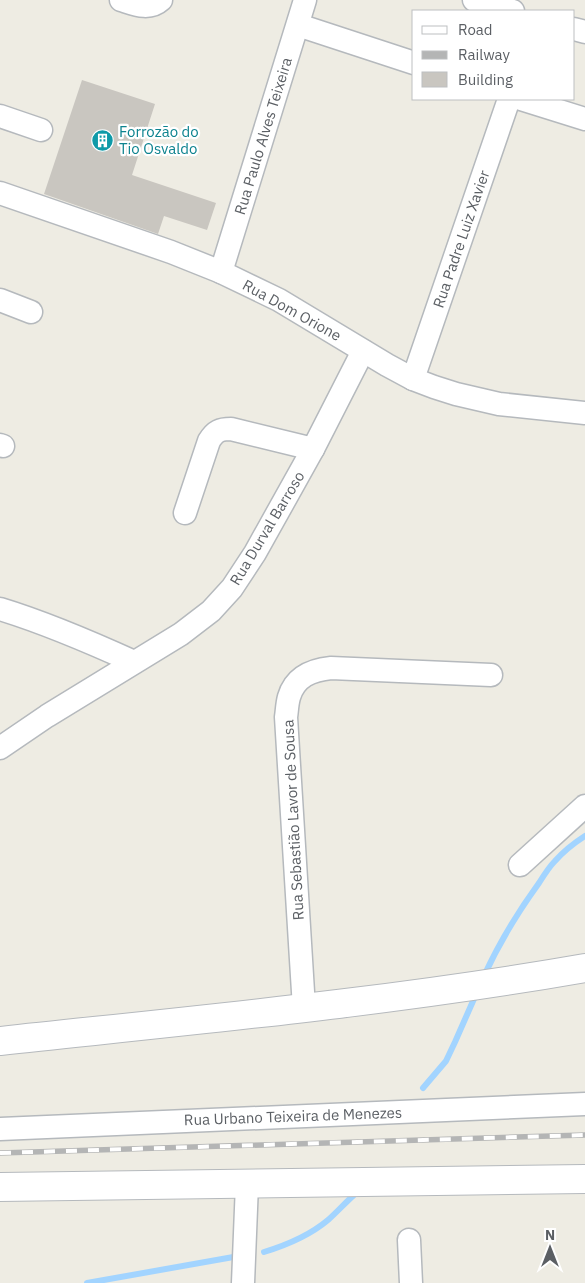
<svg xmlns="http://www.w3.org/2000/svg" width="585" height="1283" font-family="'IBM Plex Sans',sans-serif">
<rect width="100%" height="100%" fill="#eeece3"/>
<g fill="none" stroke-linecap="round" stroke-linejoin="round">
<g stroke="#a2d4ff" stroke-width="6">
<path d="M484 976C499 943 518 912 539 883 544 875 549 867 555 861 564 851 574 843 585 836"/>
<polyline points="423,1088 446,1061 455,1042 477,992"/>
<path d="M264 1252C287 1245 309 1236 328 1220 337 1212 345 1203 354 1195"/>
<polyline points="87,1283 239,1256"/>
</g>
</g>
<polygon fill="#c9c6c0" points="82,80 155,104 132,175 216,203 207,230 164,216 158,234 44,194"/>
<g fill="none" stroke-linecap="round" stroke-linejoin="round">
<defs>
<g id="minor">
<path d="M121 0C134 4 149 11 161 0"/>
<polyline points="474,0 513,11"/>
<polyline points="298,25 414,63"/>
<polyline points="574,29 585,32"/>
<polyline points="521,99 585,119"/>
<polyline points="0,116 41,130"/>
<polyline points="0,193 171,252 221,272 279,300 387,365 413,379 434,387 456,394 499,404 585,413"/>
<polyline points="221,272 305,0"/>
<polyline points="0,300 31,312"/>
<polyline points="413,379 509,99"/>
<polyline points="0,445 3,446"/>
<path d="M185 513 209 441C215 431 220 429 231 429L313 449"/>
<path d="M0 609C46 623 90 642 134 662"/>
<polyline points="0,748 47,716 181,634 211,611 232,588 255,553 313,449 363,351"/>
<polyline points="520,865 585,806"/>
<path d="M304 1008 286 717C287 711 287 704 289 697 295 677 311 670 331 668L491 675"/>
<polyline points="0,1129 585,1104"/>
<polyline points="409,1240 411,1283"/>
<polyline points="243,1283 247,1184"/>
</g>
<g id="tertiary">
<path d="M0 1041C195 1020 391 1002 585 968"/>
<polyline points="0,1187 585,1179"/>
</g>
</defs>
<use href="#minor" stroke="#b5b9bd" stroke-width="25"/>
<use href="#tertiary" stroke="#b5b9bd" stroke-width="30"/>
<use href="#minor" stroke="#fff" stroke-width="22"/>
<use href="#tertiary" stroke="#fff" stroke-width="28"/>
<defs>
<polyline id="rail" points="0,1153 585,1135"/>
</defs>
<use href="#rail" stroke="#b4b5b5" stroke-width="5.5"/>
<use href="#rail" stroke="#fff" stroke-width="4" stroke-dasharray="11" stroke-linecap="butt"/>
</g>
<defs>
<symbol id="building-disc" viewBox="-11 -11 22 22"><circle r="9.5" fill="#0f9aa8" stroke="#fff"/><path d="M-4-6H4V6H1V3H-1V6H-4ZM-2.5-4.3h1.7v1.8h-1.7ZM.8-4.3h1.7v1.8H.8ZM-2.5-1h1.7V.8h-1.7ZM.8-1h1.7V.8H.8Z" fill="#fff"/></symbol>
</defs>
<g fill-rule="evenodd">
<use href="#building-disc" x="90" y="128" width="25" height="25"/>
</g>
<g text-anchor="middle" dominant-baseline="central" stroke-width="4.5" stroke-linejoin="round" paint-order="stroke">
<g font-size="15" fill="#0d838f" stroke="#fff" text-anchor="start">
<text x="119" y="131">Forrozão do<tspan x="119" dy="17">Tio Osvaldo</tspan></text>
</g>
<g font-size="15" fill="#5b5f64" stroke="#fff">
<text transform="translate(263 136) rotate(-73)">Rua Paulo Alves Teixeira</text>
<text transform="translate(461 239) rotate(-71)">Rua Padre Luiz Xavier</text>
<text transform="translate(292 310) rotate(29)">Rua Dom Orione</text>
<text transform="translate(267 528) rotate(-59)">Rua Durval Barroso</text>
<text transform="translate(293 820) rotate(-93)">Rua Sebastião Lavor de Sousa</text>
<text transform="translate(293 1116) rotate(-2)">Rua Urbano Teixeira de Menezes</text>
</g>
</g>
<rect x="412" y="10" width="162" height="90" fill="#ffffff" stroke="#bdbfc1"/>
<rect x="422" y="26" width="25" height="8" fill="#ffffff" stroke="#bdbfc1"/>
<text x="458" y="35" font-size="15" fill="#5b5f64">Road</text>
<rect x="422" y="51" width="25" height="8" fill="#b4b5b5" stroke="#bdbfc1"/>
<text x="458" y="60" font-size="15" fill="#5b5f64">Railway</text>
<rect x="422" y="72" width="25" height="15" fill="#c9c6c0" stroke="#bdbfc1"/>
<text x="458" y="85" font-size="15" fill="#5b5f64">Building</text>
<g transform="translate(550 1248)" stroke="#ffffff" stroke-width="4" paint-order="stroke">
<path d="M0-4L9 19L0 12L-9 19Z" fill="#5b5f64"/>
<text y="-8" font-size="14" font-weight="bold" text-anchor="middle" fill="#5b5f64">N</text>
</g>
</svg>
